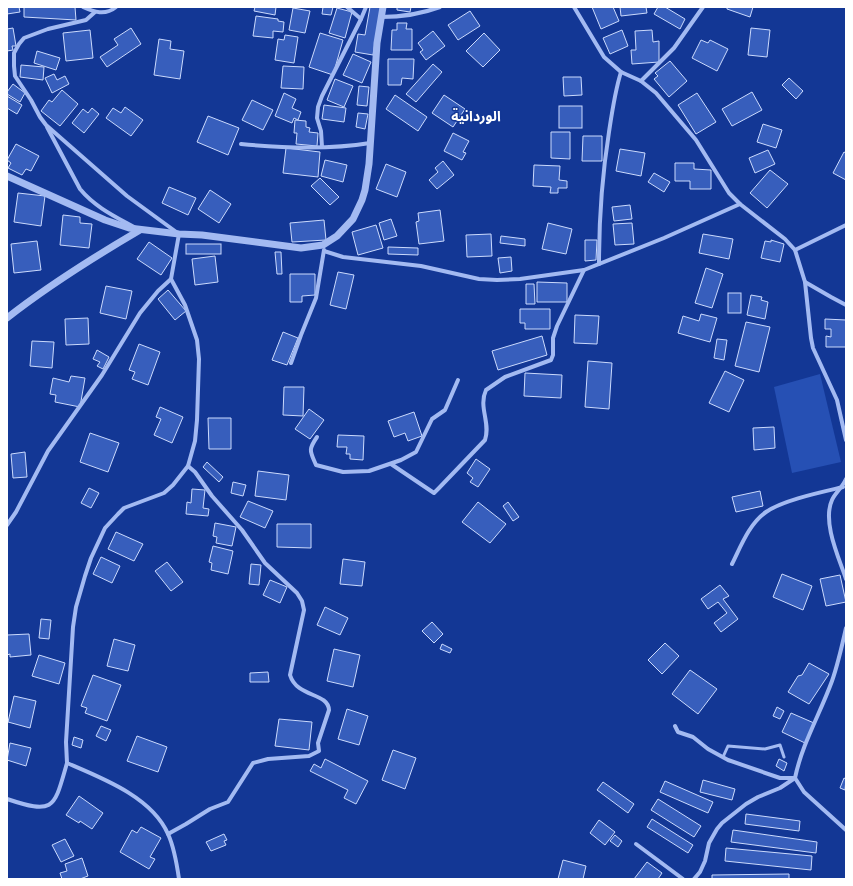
<svg xmlns="http://www.w3.org/2000/svg" width="853" height="886" font-family="Barlow,'Noto Sans Arabic',sans-serif">
<rect width="100%" height="100%" fill="#133795"/>
<polygon fill="#2650b4" points="820,374 841,462 792,473 774,387"/>
<g fill="#375ebc" stroke="#cbdafd">
<polygon points="7,7 19,7 20,12 7,14"/>
<polygon points="24,7 75,7 76,20 24,17"/>
<polygon points="255,7 276,7 275,15 254,11"/>
<polygon points="323,7 333,7 331,15 322,14"/>
<polygon points="370,7 381,7 373,55 355,52 358,34 365,35"/>
<polygon points="397,7 411,7 410,12 397,10"/>
<polygon points="592,7 613,7 619,21 601,29"/>
<polygon points="620,7 646,7 647,13 621,16"/>
<polygon points="658,7 665,7 685,19 680,29 654,14"/>
<polygon points="727,7 753,7 750,17 727,9"/>
<polygon points="293,8 310,11 305,33 289,30"/>
<polygon points="337,8 352,12 345,38 329,33"/>
<polygon points="470,11 480,26 458,40 448,25"/>
<polygon points="256,16 278,19 278,21 284,22 283,32 273,31 273,38 253,36"/>
<polygon points="397,23 407,23 406,29 412,29 412,50 391,50 392,30 397,30"/>
<polygon points="13,28 16,46 12,46 13,50 7,51 7,29"/>
<polygon points="131,28 141,44 107,67 100,57 118,45 114,39"/>
<polygon points="751,28 770,30 767,57 748,55"/>
<polygon points="90,30 93,58 66,61 63,33"/>
<polygon points="622,30 628,46 610,54 603,38"/>
<polygon points="652,30 653,42 659,41 659,62 632,64 631,50 636,50 635,31"/>
<polygon points="433,31 445,46 426,60 420,52 423,50 418,43"/>
<polygon points="320,33 343,40 333,75 309,67"/>
<polygon points="484,33 500,50 483,67 466,51"/>
<polygon points="285,35 298,37 294,63 275,60 278,39 284,40"/>
<polygon points="159,39 171,41 170,49 184,51 180,79 154,75"/>
<polygon points="701,40 708,43 710,40 728,49 717,71 692,58"/>
<polygon points="37,51 60,58 56,70 34,63"/>
<polygon points="353,54 371,62 362,83 343,75"/>
<polygon points="388,59 414,59 413,79 402,78 401,85 388,85"/>
<polygon points="670,61 687,81 669,97 654,79 658,76 655,73"/>
<polygon points="433,64 442,72 416,102 406,94"/>
<polygon points="21,65 44,67 43,80 20,77"/>
<polygon points="283,66 304,67 303,89 281,88"/>
<polygon points="54,74 57,80 65,76 69,84 52,93 45,78"/>
<polygon points="563,77 581,77 582,95 564,96"/>
<polygon points="789,78 803,91 796,99 782,85"/>
<polygon points="335,79 353,86 344,107 327,100"/>
<polygon points="13,84 25,93 20,102 7,94 7,92"/>
<polygon points="359,86 369,87 367,106 357,105"/>
<polygon points="62,90 78,104 60,126 41,111 49,100 52,102"/>
<polygon points="752,92 762,110 732,126 722,109"/>
<polygon points="284,93 296,99 292,108 301,112 298,120 294,118 292,123 275,116"/>
<polygon points="697,93 716,122 696,134 678,105"/>
<polygon points="395,95 427,117 418,131 386,109"/>
<polygon points="444,95 465,109 453,127 432,113"/>
<polygon points="7,96 22,105 17,114 7,108"/>
<polygon points="252,100 273,110 263,130 242,120"/>
<polygon points="324,105 346,108 344,122 322,119"/>
<rect x="559" y="106" width="23" height="22"/>
<polygon points="125,107 143,120 131,136 106,118 113,108 121,113"/>
<polygon points="92,108 99,114 84,133 72,123 83,109 88,113"/>
<polygon points="358,113 368,114 365,129 356,127"/>
<polygon points="208,116 239,128 228,155 197,142"/>
<polygon points="295,120 306,121 306,127 310,128 309,132 318,133 317,146 296,144 297,133 294,133"/>
<polygon points="763,124 782,130 776,148 757,142"/>
<polygon points="551,132 570,132 570,159 551,158"/>
<polygon points="453,133 469,141 463,152 466,153 462,160 444,151"/>
<polygon points="583,136 602,136 602,161 582,161"/>
<polygon points="16,144 39,156 31,171 26,169 22,175 8,168 11,163 7,160"/>
<polygon points="286,148 320,152 318,177 283,173"/>
<polygon points="620,149 645,153 641,176 616,171"/>
<polygon points="768,150 775,164 755,173 749,158"/>
<polygon points="844,152 846,153 846,180 833,173"/>
<polygon points="325,160 347,165 343,182 321,176"/>
<polygon points="443,161 454,175 437,189 429,180 438,172 435,168"/>
<polygon points="675,163 694,163 694,169 711,170 711,189 690,189 690,181 675,181"/>
<polygon points="386,164 406,172 397,197 376,189"/>
<polygon points="534,165 560,166 559,180 567,181 567,188 558,188 558,193 550,193 551,187 533,186"/>
<polygon points="770,170 788,184 767,208 750,193"/>
<polygon points="654,173 670,182 664,192 648,182"/>
<polygon points="320,178 339,197 330,205 311,186"/>
<polygon points="169,187 196,198 188,215 162,203"/>
<polygon points="210,190 231,204 219,223 198,209"/>
<polygon points="18,193 45,196 41,226 14,222"/>
<polygon points="630,205 632,219 614,221 612,207"/>
<polygon points="440,210 444,241 419,244 416,222 419,221 418,213"/>
<polygon points="63,215 80,217 80,223 92,224 89,248 60,245"/>
<polygon points="391,219 397,236 384,240 379,223"/>
<polygon points="324,220 326,240 292,242 290,223"/>
<polygon points="548,223 572,229 566,254 542,249"/>
<polygon points="632,223 634,244 615,245 613,224"/>
<polygon points="376,225 383,248 358,255 352,232"/>
<polygon points="491,234 492,256 467,257 466,235"/>
<polygon points="703,234 733,239 729,259 699,253"/>
<polygon points="501,236 525,239 525,246 500,243"/>
<polygon points="585,240 597,240 596,260 585,261"/>
<polygon points="771,240 784,244 780,262 761,258 765,241 771,242"/>
<polygon points="37,241 41,270 14,273 11,244"/>
<polygon points="149,242 172,258 161,275 137,259"/>
<rect x="186" y="244" width="35" height="10"/>
<polygon points="388,247 418,248 418,255 388,254"/>
<polygon points="275,252 281,252 282,274 277,274"/>
<polygon points="215,256 218,282 195,285 192,259"/>
<polygon points="511,257 512,271 500,273 498,258"/>
<polygon points="706,268 723,274 712,308 695,303"/>
<polygon points="338,272 354,275 346,309 330,305"/>
<polygon points="290,274 315,274 315,295 302,296 302,302 290,302"/>
<polygon points="537,282 567,283 567,302 537,302"/>
<polygon points="526,284 534,284 535,304 526,304"/>
<polygon points="106,286 132,291 126,319 100,313"/>
<polygon points="168,290 186,311 175,320 158,299"/>
<rect x="728" y="293" width="13" height="20"/>
<polygon points="751,295 762,297 761,300 768,302 765,319 747,315"/>
<polygon points="520,309 550,309 550,329 525,329 525,323 520,323"/>
<polygon points="701,314 717,318 710,342 678,333 683,316 699,321"/>
<polygon points="575,315 599,316 597,344 574,343"/>
<polygon points="88,318 89,344 66,345 65,319"/>
<polygon points="825,319 846,320 846,347 826,347 826,336 831,337 831,329 825,329"/>
<polygon points="746,322 770,327 759,372 735,366"/>
<polygon points="283,332 298,338 287,365 272,360"/>
<polygon points="542,336 547,355 498,370 492,351"/>
<polygon points="717,339 727,340 724,360 714,358"/>
<polygon points="32,341 54,342 52,368 30,366"/>
<polygon points="139,344 160,352 148,385 132,379 135,372 129,370"/>
<polygon points="97,350 109,357 103,369 97,366 100,362 93,359"/>
<polygon points="588,361 612,363 609,409 585,407"/>
<polygon points="725,371 744,380 729,412 709,403"/>
<polygon points="525,373 562,375 561,398 524,396"/>
<polygon points="71,376 85,378 80,407 55,402 56,395 50,394 53,378 69,382"/>
<polygon points="284,387 304,387 303,416 283,415"/>
<polygon points="160,407 183,417 172,443 154,435 161,419 156,417"/>
<polygon points="309,409 324,420 310,439 295,429"/>
<polygon points="414,412 422,436 408,441 405,433 394,437 388,421"/>
<polygon points="208,418 231,418 231,449 209,449"/>
<polygon points="774,427 775,448 754,450 753,428"/>
<polygon points="90,433 119,443 108,472 80,462"/>
<polygon points="338,435 364,436 363,460 350,459 350,454 346,454 347,447 337,447"/>
<polygon points="25,452 27,477 13,478 11,454"/>
<polygon points="476,459 490,469 478,487 470,482 473,478 467,473"/>
<polygon points="207,462 223,477 219,482 203,467"/>
<polygon points="258,471 289,475 286,500 255,496"/>
<polygon points="233,482 246,485 243,496 231,493"/>
<polygon points="89,488 99,493 91,508 81,503"/>
<polygon points="192,489 205,490 203,508 209,509 208,516 186,514 187,502 191,503"/>
<polygon points="760,491 763,506 736,512 732,497"/>
<polygon points="248,501 273,511 265,528 240,517"/>
<polygon points="478,502 506,524 490,543 462,522"/>
<polygon points="508,502 519,517 513,521 503,506"/>
<polygon points="215,523 236,527 232,546 216,543 217,537 213,536"/>
<polygon points="277,524 311,524 311,548 277,547"/>
<polygon points="116,532 143,544 134,561 108,549"/>
<polygon points="213,546 233,551 228,574 211,570 212,563 209,562"/>
<polygon points="101,557 120,566 112,583 93,574"/>
<polygon points="343,559 365,562 362,586 340,584"/>
<polygon points="167,562 183,582 171,591 155,571"/>
<polygon points="251,564 261,565 259,585 249,584"/>
<polygon points="782,574 812,586 803,610 773,597"/>
<polygon points="840,575 846,602 826,606 820,579"/>
<polygon points="270,580 287,587 280,603 263,595"/>
<polygon points="720,585 729,596 723,599 738,619 721,632 714,623 727,613 718,602 708,609 701,599"/>
<polygon points="325,607 348,618 340,635 317,625"/>
<polygon points="41,619 51,620 49,639 39,638"/>
<polygon points="432,622 443,634 434,643 422,631"/>
<polygon points="29,634 31,655 10,657 10,654 7,655 7,635"/>
<polygon points="114,639 135,645 128,671 107,666"/>
<polygon points="665,643 679,656 662,674 648,660"/>
<polygon points="442,644 452,649 450,653 440,649"/>
<polygon points="334,649 360,655 353,687 327,681"/>
<polygon points="39,655 65,663 59,684 32,676"/>
<polygon points="809,663 829,674 809,704 788,692 798,676 802,675"/>
<polygon points="690,670 717,689 698,714 672,694"/>
<polygon points="268,672 269,682 250,682 250,673"/>
<polygon points="93,675 121,685 107,721 85,713 87,708 81,706"/>
<polygon points="14,696 36,701 30,728 8,722"/>
<polygon points="777,707 784,711 780,719 773,716"/>
<polygon points="347,709 368,716 359,745 338,739"/>
<polygon points="791,713 814,723 805,743 782,732"/>
<polygon points="279,719 312,722 309,750 275,746"/>
<polygon points="101,726 111,730 106,741 96,736"/>
<polygon points="137,736 167,747 158,772 127,761"/>
<polygon points="74,737 83,740 81,748 72,745"/>
<polygon points="10,743 31,748 26,766 7,760"/>
<polygon points="393,750 416,758 405,789 382,780"/>
<polygon points="325,759 368,781 356,804 344,798 348,790 310,771 314,764 321,768"/>
<polygon points="779,759 787,763 784,771 776,766"/>
<polygon points="844,778 846,779 845,790 840,788"/>
<polygon points="703,780 735,789 732,800 700,792"/>
<polygon points="665,781 713,802 708,813 660,792"/>
<polygon points="603,782 634,804 628,813 597,790"/>
<polygon points="79,796 103,813 92,829 80,821 79,823 66,815"/>
<polygon points="658,799 701,826 694,837 651,810"/>
<polygon points="746,814 800,821 799,831 745,824"/>
<polygon points="652,819 693,845 688,853 647,827"/>
<polygon points="599,820 615,832 605,845 590,833"/>
<polygon points="141,827 161,838 150,857 155,859 149,869 120,852 132,830 137,833"/>
<polygon points="733,830 817,842 816,853 731,842"/>
<polygon points="224,834 227,840 224,841 226,845 211,851 206,842"/>
<polygon points="615,835 622,841 618,847 610,841"/>
<polygon points="65,839 74,856 61,862 52,845"/>
<polygon points="726,848 812,856 811,870 725,861"/>
<polygon points="82,858 88,876 80,879 62,879 60,873 67,871 65,864"/>
<polygon points="563,860 586,866 583,879 558,879"/>
<polygon points="647,862 662,873 658,879 634,879"/>
<polygon points="789,874 789,879 712,879 712,875"/>
</g>
<g fill="none" stroke-linecap="round" stroke-linejoin="round">
<polyline stroke="#a3baf2" stroke-width="3" points="723,757 728,746 765,749 780,745 784,757"/>
<g stroke="#a3baf2" stroke-width="4">
<path d="M83 7C94 12 105 16 116 7"/>
<polyline points="347,7 361,19"/>
<polyline points="574,7 604,57 621,72 641,81 656,93 696,140 729,193 740,204 785,239 795,250 846,225"/>
<path d="M381 17C402 17 421 14 440 7"/>
<polyline points="641,81 674,48 703,7"/>
<path d="M47 127 80 189C95 207 114 216 134 227"/>
<path d="M241 144C283 148 328 150 370 143"/>
<polyline points="322,147 321,131 317,118 318,107 322,96 361,19 366,7"/>
<polyline points="795,250 805,282 811,338 813,348 837,400 846,440"/>
<polyline points="324,251 343,257 421,266 479,279 497,280 520,279 584,270 664,238 740,204"/>
<path d="M599 264C599 220 602 176 609 132 612 112 615 91 621 72"/>
<path d="M171 279 185 305 197 340 199 359 197 420 195 441 188 466 173 485 164 493 124 508 118 514 105 528 91 558 85 576 76 607 73 627 66 742 67 763C102 778 152 797 168 834 174 847 177 865 179 879"/>
<polyline points="805,282 831,297 846,305"/>
<polyline points="291,363 301,335 316,298 324,250"/>
<path d="M317 437C308 450 310 451 316 465L343 472 369 471 401 460 416 452 432 419 445 410 458 380"/>
<path d="M391 464 434 493 439 488 485 440C491 423 478 407 486 390L505 377 551 360 553 355V338L557 326 584 270"/>
<path d="M846 479C842 488 835 493 832 500 822 522 839 558 846 579"/>
<polyline points="7,525 16,512 48,451 102,375 140,313 158,291 171,279 179,234 127,196 46,125 40,117 31,100 15,76 14,66 14,53 19,44 24,38 48,29 86,20 95,12"/>
<path d="M732 564C741 546 749 524 766 512 783 500 822 492 843 487"/>
<polyline points="675,726 678,732 693,737 708,749 728,760 780,778 794,778"/>
<polyline points="795,778 804,792 846,830"/>
<path d="M7 799C55 815 54 808 67 763"/>
<path d="M168 834 186 824 210 809 228 802 253 763 268 759 309 756 319 751 318 743 329 710C328 692 297 698 290 675L304 610 302 601 297 593 265 563 242 530 212 496 195 472 188 466"/>
<polyline points="636,844 683,879"/>
<path d="M694 879 700 872 705 861 709 843 717 829 722 823 746 804 758 797 780 788 795 778C802 744 820 714 832 681 838 664 842 646 846 628"/>
</g>
<g stroke="#a3baf2" stroke-width="7">
<polyline points="7,176 105,220 129,228 179,234 202,235 301,248 323,245 337,236 353,219 362,200 365,190 369,164 377,43 383,7"/>
<path d="M7 318C49 285 94 257 140 230"/>
</g>
</g>
<g text-anchor="middle" dominant-baseline="central" stroke-width="3" stroke-linejoin="round" paint-order="stroke">
<g font-size="14" font-weight="bold" fill="#fff" stroke="#133795">
<text x="476" y="115">الوردانية</text>
</g>
</g>
<rect width="853" height="886" fill="none" stroke="#ffffff" stroke-width="16"/>
</svg>
